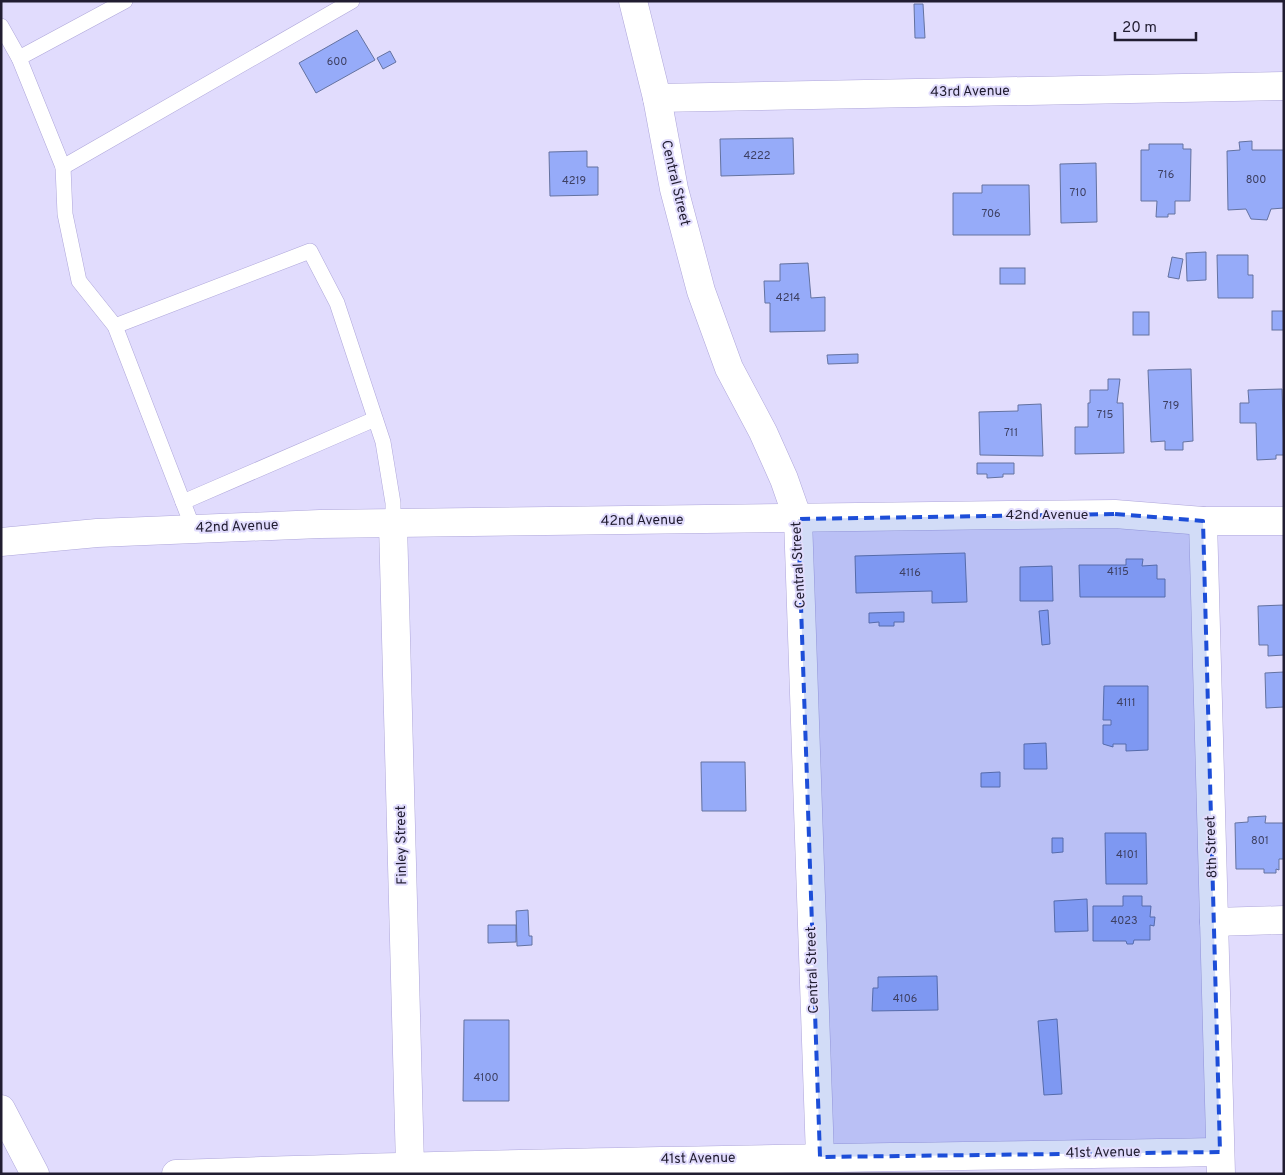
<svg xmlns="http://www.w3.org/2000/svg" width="1285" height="1175" font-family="Overpass,sans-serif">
<rect width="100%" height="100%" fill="#e1dcfd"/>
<g fill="#96abf9" stroke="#6472a0">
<polygon points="914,4 923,4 925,38 915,38"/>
<polygon points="357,30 375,60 316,93 299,63"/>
<polygon points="390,51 396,62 383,69 377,58"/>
<polygon points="793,138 794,174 721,176 720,139"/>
<polygon points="1252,141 1252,150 1284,150 1284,208 1271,209 1267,220 1251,219 1246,209 1228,210 1227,151 1240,150 1239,142"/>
<polygon points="1149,144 1183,144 1183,149 1191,149 1190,201 1175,201 1175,214 1168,214 1168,217 1156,217 1157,201 1141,201 1141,150 1149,150"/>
<polygon points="587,151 587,167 598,167 598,195 550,196 549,152"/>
<polygon points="1096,163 1097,222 1061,223 1060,164"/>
<polygon points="982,185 1029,185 1030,235 953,235 953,193 982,193"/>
<polygon points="1206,252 1206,280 1187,281 1186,253"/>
<polygon points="1217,255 1248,255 1248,275 1253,275 1253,298 1218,298"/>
<polygon points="1172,257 1183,259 1179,279 1168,277"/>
<polygon points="808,263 811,298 825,297 825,331 770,332 770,303 765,303 764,281 780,281 780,264"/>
<rect x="1000" y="268" width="25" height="16"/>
<rect x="1272" y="311" width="12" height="19"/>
<rect x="1133" y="312" width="16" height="23"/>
<polygon points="858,354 858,363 828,364 827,355"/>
<polygon points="1191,369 1193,441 1183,442 1183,450 1165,450 1165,441 1151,442 1148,370"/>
<polygon points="1108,379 1120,379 1117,403 1123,403 1124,453 1075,454 1075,427 1088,427 1088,403 1090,403 1090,390 1108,390"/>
<polygon points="1282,389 1284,455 1276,455 1276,459 1257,460 1256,423 1240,423 1240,403 1249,403 1248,390"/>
<polygon points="1041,404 1043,456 980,455 979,412 1018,411 1018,405"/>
<polygon points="977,463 1014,463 1014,474 1003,474 1003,477 987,478 987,474 977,474"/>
<polygon points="965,553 967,602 932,603 932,591 856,593 855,556"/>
<polygon points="1126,559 1143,559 1142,566 1157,565 1157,579 1165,579 1165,597 1080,597 1079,565 1126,565"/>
<polygon points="1052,566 1053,601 1020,601 1020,567"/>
<polygon points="1284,605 1284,655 1268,656 1268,645 1259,645 1258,606"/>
<polygon points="1048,610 1050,644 1042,645 1039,611"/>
<polygon points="904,612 904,622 894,622 894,626 879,626 879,622 869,623 869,613"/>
<polygon points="1284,672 1284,707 1266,708 1265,673"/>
<polygon points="1104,686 1148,686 1148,750 1126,751 1126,744 1113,744 1113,747 1103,744 1103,725 1111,725 1111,720 1103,720"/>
<polygon points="1046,743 1047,769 1024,769 1024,744"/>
<polygon points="701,762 745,762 746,811 702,811"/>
<polygon points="1000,772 1000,787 981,787 981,773"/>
<polygon points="1266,816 1265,823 1284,823 1284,859 1279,859 1279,870 1276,869 1276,873 1264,873 1264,869 1236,869 1235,823 1248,822 1248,817"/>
<polygon points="1105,833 1146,833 1147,884 1106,884"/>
<polygon points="1052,838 1063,838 1063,852 1052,853"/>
<polygon points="1123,896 1142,896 1142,906 1151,906 1150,917 1155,917 1154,926 1150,925 1150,940 1134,940 1133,944 1127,944 1126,941 1093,941 1093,906 1123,906"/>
<polygon points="1087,899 1088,931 1055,932 1054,901"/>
<polygon points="528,910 529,936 532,936 532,945 517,946 516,911"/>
<polygon points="488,925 516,925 516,942 488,943"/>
<polygon points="937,976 938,1010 872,1011 873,988 878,988 878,977"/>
<polygon points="1057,1019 1062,1094 1044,1095 1038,1021"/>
<polygon points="464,1020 509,1020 509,1101 463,1101"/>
</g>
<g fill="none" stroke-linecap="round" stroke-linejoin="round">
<defs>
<g id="lane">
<polyline points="1,26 19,58 63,167 352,1"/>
<polyline points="19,58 125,1"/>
<polyline points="63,167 65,214 79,281 115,326 193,528"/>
<polyline points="115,326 310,251 337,303 383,442 393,503 393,524"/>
<polyline points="183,502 375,419"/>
</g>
<g id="street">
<polyline points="633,1 657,98 674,189 701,291 729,368 763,432 784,479 798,519 820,1157"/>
<polyline points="657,98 1284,86"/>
<polyline points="1203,521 1221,1174"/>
<polyline points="393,524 410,1166"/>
<polyline points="1214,922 1284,920"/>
<path d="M176 1174C524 1161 872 1158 1220 1152"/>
</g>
<polyline id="secondary" points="1,542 97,533 320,524 1008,515 1115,514 1203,521 1284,521"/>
<polyline id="primary" points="1,1109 35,1174"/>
</defs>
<use href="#lane" stroke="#aea6da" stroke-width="16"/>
<use href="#street" stroke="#aea6da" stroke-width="29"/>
<use href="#secondary" stroke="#aea6da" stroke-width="29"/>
<use href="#primary" stroke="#aea6da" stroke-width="29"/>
<use href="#lane" stroke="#fff" stroke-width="15"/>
<use href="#street" stroke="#fff" stroke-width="28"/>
<use href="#secondary" stroke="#fff" stroke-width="28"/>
<use href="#primary" stroke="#fff" stroke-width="28"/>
</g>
<path fill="#1d4ed8" fill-opacity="0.2" stroke="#1d4ed8" stroke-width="4" stroke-dasharray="10 6" stroke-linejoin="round" d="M1115 514 1203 521 1220 1152 820 1157 798 519Z"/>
<g text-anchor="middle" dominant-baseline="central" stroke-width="4" stroke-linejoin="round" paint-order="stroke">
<g font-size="11" fill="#3e4063">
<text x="337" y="62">600</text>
<text x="757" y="156">4222</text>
<text x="1166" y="175">716</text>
<text x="1256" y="180">800</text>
<text x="574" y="181">4219</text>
<text x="1078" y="193">710</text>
<text x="991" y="214">706</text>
<text x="788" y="298">4214</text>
<text x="1171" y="406">719</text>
<text x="1105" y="415">715</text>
<text x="1011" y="433">711</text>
<text x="1118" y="572">4115</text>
<text x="910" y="573">4116</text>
<text x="1126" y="703">4111</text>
<text x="1260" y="841">801</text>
<text x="1127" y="855">4101</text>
<text x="1124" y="921">4023</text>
<text x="905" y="999">4106</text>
<text x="486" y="1078">4100</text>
</g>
<g font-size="14" fill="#211d31" stroke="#e1dcfd">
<text transform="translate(970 92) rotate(-1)">43rd Avenue</text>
<text transform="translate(675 183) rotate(77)">Central Street</text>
<text x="1047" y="515">42nd Avenue</text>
<text transform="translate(642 521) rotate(-1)">42nd Avenue</text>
<text transform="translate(237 527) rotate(-2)">42nd Avenue</text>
<text transform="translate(799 565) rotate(-93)">Central Street</text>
<text transform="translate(402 845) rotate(-91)">Finley Street</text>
<text transform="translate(1212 847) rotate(-92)">8th Street</text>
<text transform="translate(813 970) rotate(-92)">Central Street</text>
<text transform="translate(1103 1153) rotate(-1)">41st Avenue</text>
<text transform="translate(698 1159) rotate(-1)">41st Avenue</text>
</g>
</g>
<rect width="1285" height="1175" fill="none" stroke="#211d31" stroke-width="5"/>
<path d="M1115 32v8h81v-8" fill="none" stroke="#211d31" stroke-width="2.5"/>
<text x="1122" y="32" font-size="15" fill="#211d31" stroke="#e1dcfd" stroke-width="4" paint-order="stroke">20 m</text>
</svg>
